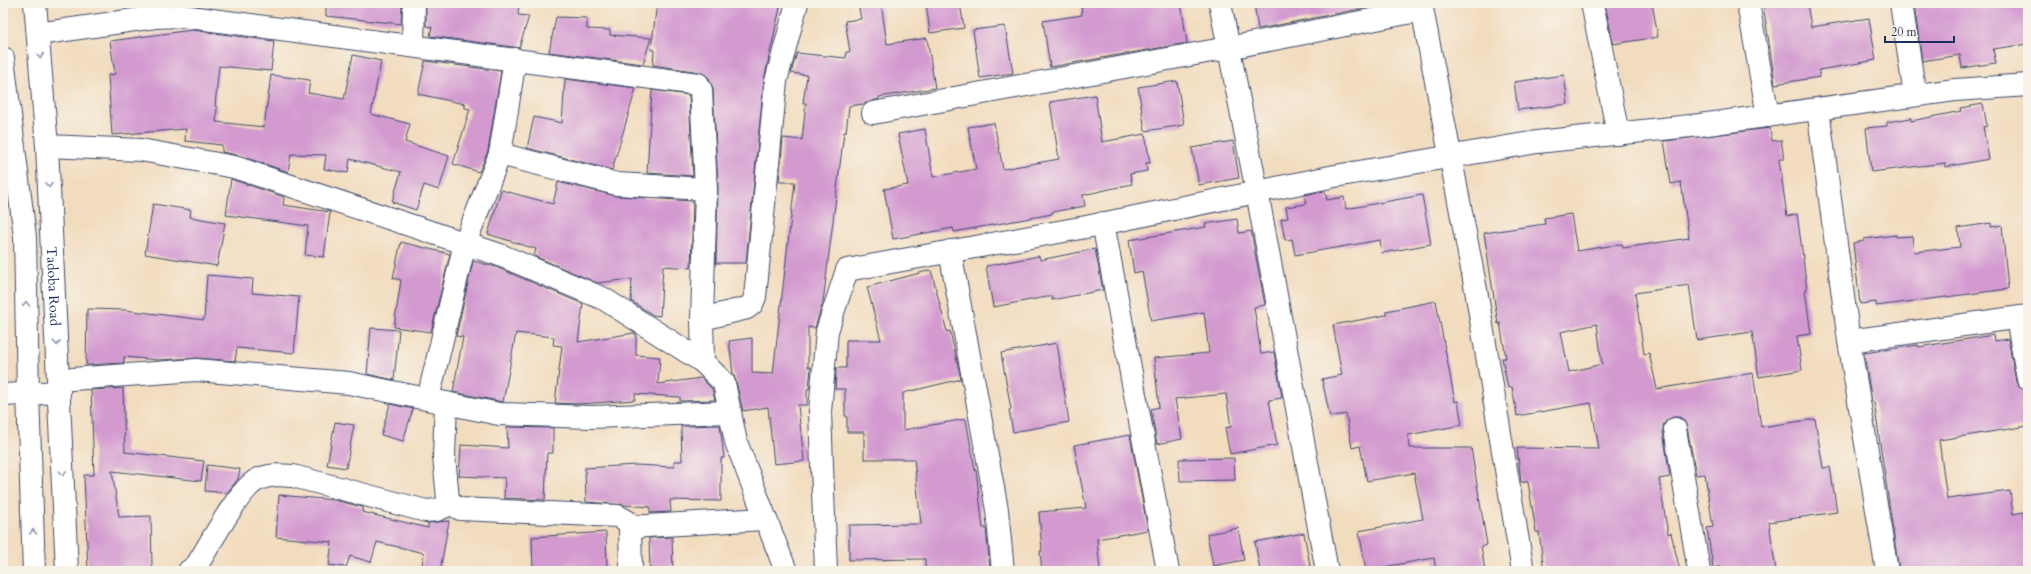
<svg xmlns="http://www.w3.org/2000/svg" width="2031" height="574" font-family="Cardo,serif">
<rect width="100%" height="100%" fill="#f7f3e8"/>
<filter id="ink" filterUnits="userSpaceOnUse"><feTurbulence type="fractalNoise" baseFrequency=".025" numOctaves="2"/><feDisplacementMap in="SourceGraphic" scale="8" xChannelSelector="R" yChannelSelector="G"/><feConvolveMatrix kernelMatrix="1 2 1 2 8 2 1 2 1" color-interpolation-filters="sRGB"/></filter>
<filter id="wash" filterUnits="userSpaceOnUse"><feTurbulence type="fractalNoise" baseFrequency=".012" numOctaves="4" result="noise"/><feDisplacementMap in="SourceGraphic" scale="16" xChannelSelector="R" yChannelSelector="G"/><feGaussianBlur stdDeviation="0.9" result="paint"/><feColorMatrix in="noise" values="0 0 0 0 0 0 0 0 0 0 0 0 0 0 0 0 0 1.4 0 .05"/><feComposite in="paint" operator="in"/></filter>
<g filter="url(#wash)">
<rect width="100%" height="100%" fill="#f2dcbe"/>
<g id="blocks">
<g fill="#d39ad0" fill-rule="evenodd">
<polygon points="326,3 402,3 401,24 326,16"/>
<polygon points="426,3 519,3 518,15 529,16 519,48 513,47 430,36 432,27 426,26"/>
<polygon points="657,3 781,3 764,80 746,263 716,263 718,188 713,89 709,78 700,72 653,65 654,50 651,50"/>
<polygon points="858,3 881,3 887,44 927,38 935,88 879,97 879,99 864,104 849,106 846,132 844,132 823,302 815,328 808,327 808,367 811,367 809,389 807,389 807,405 798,405 804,461 774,464 768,407 743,411 736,381 733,374 729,341 752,338 752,373 773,374 795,182 779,182 783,138 802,140 806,103 803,103 807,75 791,73 797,53 846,58 846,52 850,52 845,21 861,19"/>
<polygon points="926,3 960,3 964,28 930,33"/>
<polygon points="1081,3 1181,3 1187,43 1050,67 1043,21 1082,15"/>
<polygon points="1254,3 1385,3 1385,4 1258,29"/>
<polygon points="1605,3 1652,3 1658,37 1613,44"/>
<polygon points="1763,3 1807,3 1811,27 1869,18 1876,60 1819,70 1820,77 1775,84"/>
<polygon points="1914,3 2028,3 2028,44 1993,49 1996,63 1962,68 1960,55 1922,61"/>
<polygon points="556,17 587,18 587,29 610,30 610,35 651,38 643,64 549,52"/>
<polygon points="1005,26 1013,73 980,78 973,30"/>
<polygon points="192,30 274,41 271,71 219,66 215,106 217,107 216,122 264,127 271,75 310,80 308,93 344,99 353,55 381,61 371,114 410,124 405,142 449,156 439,190 424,185 416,210 392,202 401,172 350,159 348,173 324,169 326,155 291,154 288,172 238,155 222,152 222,145 185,141 186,129 112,135 108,75 115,74 110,41"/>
<polygon points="425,61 501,71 488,151 479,172 453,164 470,109 465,108 465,104 418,94"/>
<polygon points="1564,75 1568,104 1518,110 1514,82"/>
<polygon points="565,79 636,88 612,170 527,148 534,117 562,123"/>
<polygon points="1177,81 1184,125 1145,131 1138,87"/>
<polygon points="652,90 689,95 693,176 647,173"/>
<polygon points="1095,95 1102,142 1145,134 1150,163 1146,163 1147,171 1130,174 1132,184 1083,195 1085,206 1052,212 1052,214 954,232 953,228 893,239 884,189 908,185 898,134 925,129 933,177 976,169 968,127 994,123 1003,169 1059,159 1050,102"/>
<polygon points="1983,104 1987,126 1983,127 1989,159 1945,167 1945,163 1871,172 1866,128 1887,126 1887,122 1911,118 1911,121 1961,111 1960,108"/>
<path d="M1770 128 1772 141 1781 140 1784 159H1779L1787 216 1797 214 1802 250 1807 290H1805L1811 334 1797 336 1802 370 1759 377 1752 332 1697 340 1689 285 1635 293 1644 354 1649 353 1657 389 1753 373 1761 427 1815 419 1823 468 1830 467 1837 512 1769 522 1776 571H1722L1721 566 1713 568 1707 528 1713 527 1705 474 1696 475 1687 427 1684 421 1680 417H1673L1667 420 1663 425V431L1670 477 1659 479 1668 534 1671 533 1680 571H1544L1539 532H1536L1528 482H1521L1517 448 1599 449 1591 403 1517 416 1512 387 1508 388 1502 358H1506L1500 323 1498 324 1484 233 1545 224 1544 218 1571 214 1577 251 1622 244 1623 248 1689 238 1681 182 1671 184 1664 141ZM1597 324 1602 364 1569 372 1561 332Z"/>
<polygon points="1233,141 1239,178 1199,185 1192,148"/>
<polygon points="231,179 284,197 283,205 330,212 324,257 305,255 308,226 226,215"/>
<polygon points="558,182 616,196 693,201 691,268 663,266 660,316 653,315 631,301 632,279 597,283 534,256 536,249 488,234 501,190 553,204"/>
<polygon points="1325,191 1327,200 1344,197 1346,209 1422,195 1431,244 1382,253 1380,240 1295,255 1292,239 1285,240 1281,219 1288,218 1286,207 1306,204 1304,195"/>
<polygon points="153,204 191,210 190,217 225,223 217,266 145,254"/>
<polygon points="1237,219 1239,233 1251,231 1265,305 1254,307 1261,354 1274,352 1282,398 1269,400 1277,445 1230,454 1225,428 1231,427 1226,394 1175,399 1182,439 1157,444 1151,409 1159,407 1154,358 1209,353 1204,312 1151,321 1142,271 1134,273 1129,240 1206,227 1205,224"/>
<polygon points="1991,223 1991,227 2002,225 2008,289 1876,306 1876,302 1860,304 1853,243 1864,241 1864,239 1896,235 1896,237 1912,236 1914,252 1960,247 1958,228"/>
<polygon points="401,242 450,254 431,332 394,327 401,280 393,278"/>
<polygon points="1095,249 1103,290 1052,300 1052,296 993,307 986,266 1039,256 1040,260"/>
<polygon points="473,261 496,267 583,304 578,342 634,333 636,334 636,355 660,357 658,384 701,378 712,389 715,400 680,401 680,397 635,394 635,400 580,404 555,403 562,346 553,345 554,337 516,333 503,402 453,392 463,337 456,336"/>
<polygon points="931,270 947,332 950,331 961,379 903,393 903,430 966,419 975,470 976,470 983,528 986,528 990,571 925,571 925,559 849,560 849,525 921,524 914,459 864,459 864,432 847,432 847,416 845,416 845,389 835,389 836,368 846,368 846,340 881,340 867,287"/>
<polygon points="207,275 253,279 252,293 299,297 294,353 237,348 235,361 197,358 158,360 124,357 124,363 86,365 87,309 125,310 204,320"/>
<polygon points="1436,301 1455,402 1458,401 1462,425 1408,435 1409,448 1471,448 1487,545 1481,546 1485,571 1436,571 1434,558 1366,570 1359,531 1423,519 1414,473 1367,481 1360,446 1352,448 1346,414 1330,417 1322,379 1342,375 1333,325 1386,315 1386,311"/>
<polygon points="371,328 399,330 394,380 367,374"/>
<polygon points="1993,335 1994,341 2008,339 2016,382 2019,387 2028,391 2028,426 1939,440 1947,499 2010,491 2013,514 2023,512 2028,540 2028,571 1899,571 1874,402 1872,402 1864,353 1918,345 1918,347"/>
<polygon points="1057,343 1069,422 1013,432 1009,410 1011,409 1001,353"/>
<polygon points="123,388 125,452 204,461 201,481 112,471 119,517 151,516 152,568 128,571 88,571 84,475 94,475 91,390"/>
<polygon points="390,404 413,409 403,441 381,435"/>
<polygon points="335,422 354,425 346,468 327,465"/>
<polygon points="720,425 724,458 721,458 721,501 670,500 671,512 650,513 650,507 586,502 585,468 636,465 674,467 674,461 682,461 681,426"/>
<polygon points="507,427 553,428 553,453 547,453 545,500 504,498 505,478 459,476 461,445 508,448"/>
<polygon points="1130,435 1148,530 1097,539 1100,571 1042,571 1040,551 1042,551 1039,512 1086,508 1074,445"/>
<polygon points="1234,458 1235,480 1180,481 1179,459"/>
<polygon points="207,465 240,469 238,479 227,493 205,491"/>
<polygon points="279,495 334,500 363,507 362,512 428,528 428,523 449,521 440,571 421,571 424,553 377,542 371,562 350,556 346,567 329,565 332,542 276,537"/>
<polygon points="1238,528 1244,560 1213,566 1207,534"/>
<polygon points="606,532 607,571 533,571 532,537"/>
<polygon points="1304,533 1311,571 1260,571 1255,542"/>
<polygon points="672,537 673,571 650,571 649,538"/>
</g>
</g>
</g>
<g filter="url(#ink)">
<use href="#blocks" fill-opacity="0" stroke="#3b496c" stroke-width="1"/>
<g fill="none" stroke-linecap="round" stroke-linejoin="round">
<defs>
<g id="street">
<polyline points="1220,3 1257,192 1327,571"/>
<polyline points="1592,3 1618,134"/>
<polyline points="1748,3 1768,116"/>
<polyline points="1901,3 1915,95"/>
<polyline points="38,34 155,17 182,16 698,84 701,90 706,189 702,319 703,362"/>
<polyline points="413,45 414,3"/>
<polyline points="1818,109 1849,341 1887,571"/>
<polyline points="873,113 1228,48 1422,10"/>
<polyline points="47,146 141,150 234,167 500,255 604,299 703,362 724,383 736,442 786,571"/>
<polyline points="500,154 617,184 706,189"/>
<polyline points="1103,223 1168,571"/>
<polyline points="950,251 997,510 1003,571"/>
<polyline points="2017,318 2028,379"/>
<polyline points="702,319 747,308 752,304 755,297 776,81 797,3"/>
<polyline points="1849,341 2028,316"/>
<polyline points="58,380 196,370 349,383 499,414 591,417 730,412"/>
<polyline points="3,395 59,392"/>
<polyline points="428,399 465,243 500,154 515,59"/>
<polyline points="446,403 444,456 448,499 451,504 460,509 618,516 627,521 630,527 631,571"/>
<polyline points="1675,429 1699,571"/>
<polyline points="630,527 764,519"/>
<path d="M189 571 197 565C209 546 241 485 259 479 271 474 281 475 293 476L426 511 437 510 451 504"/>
<polyline points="826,571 820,412 827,331 847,270 1086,227 1335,176 1537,142 1700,125 1955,90 2028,85"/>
</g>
<polyline id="secondary" points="1421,3 1476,290 1523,571"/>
<g id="primary">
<path id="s1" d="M35 3 47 146 67 571"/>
<polyline points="3,58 25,237 28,394 34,571"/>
</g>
</defs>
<use href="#street" stroke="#3b496c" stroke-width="24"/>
<use href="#secondary" stroke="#3b496c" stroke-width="24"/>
<use href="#primary" stroke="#3b496c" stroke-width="24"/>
<use href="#street" stroke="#fff" stroke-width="22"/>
<use href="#secondary" stroke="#fff" stroke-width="22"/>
<use href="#primary" stroke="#fff" stroke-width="22"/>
</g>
<defs><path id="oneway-chevron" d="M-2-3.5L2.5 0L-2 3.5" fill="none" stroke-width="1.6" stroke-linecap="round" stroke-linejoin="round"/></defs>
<g stroke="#8d97ae">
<use href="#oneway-chevron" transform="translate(40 56) rotate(85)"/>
<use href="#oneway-chevron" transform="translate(49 185) rotate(87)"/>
<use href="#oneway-chevron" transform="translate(26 304) rotate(-91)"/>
<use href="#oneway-chevron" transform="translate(57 343) rotate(87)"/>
<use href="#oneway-chevron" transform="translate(63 473) rotate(87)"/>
<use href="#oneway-chevron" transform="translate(33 532) rotate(-92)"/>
</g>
</g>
<g text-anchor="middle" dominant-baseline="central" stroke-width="4" stroke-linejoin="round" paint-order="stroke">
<g font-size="14" fill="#1b2f5e" stroke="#f7f3e8">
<text stroke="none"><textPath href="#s1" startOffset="284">Tadoba Road</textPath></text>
</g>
</g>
<rect width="2031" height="574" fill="none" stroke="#f7f3e8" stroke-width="16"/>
<path d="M1885 36v6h69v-6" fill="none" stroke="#1b2f5e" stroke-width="2"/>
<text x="1891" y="36" font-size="12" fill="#1b2f5e" stroke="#f7f3e8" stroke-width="3" paint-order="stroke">20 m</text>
</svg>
